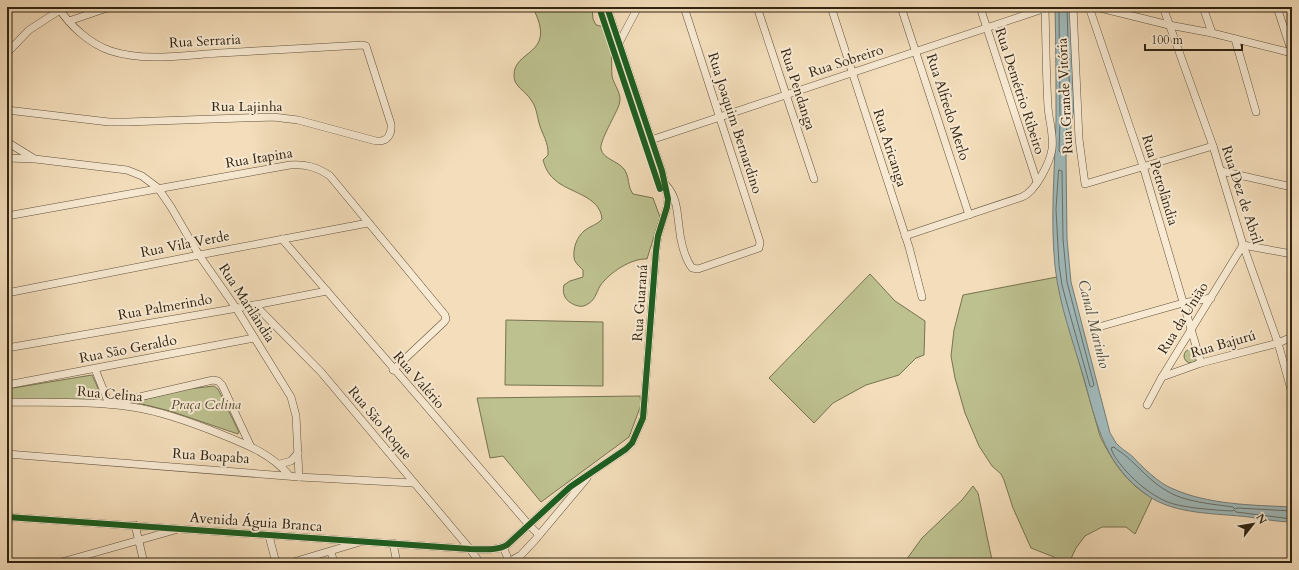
<svg xmlns="http://www.w3.org/2000/svg" width="1299" height="570" font-family="Cardo,serif">
<rect width="100%" height="100%" fill="#f3ddba"/>
<filter id="stains"><feTurbulence type="fractalNoise" baseFrequency=".005" numOctaves="4"/><feColorMatrix values="0 0 0 0 .2 0 0 0 0 .09 0 0 0 0 .02 0 0 0 .5 -.17"/></filter>
<radialGradient id="worn" r=".72"><stop offset=".6" stop-color="#630" stop-opacity="0"/><stop offset="1" stop-color="#630" stop-opacity=".3"/></radialGradient>
<g fill="#bdc08f" stroke="#777250">
<path d="M542 7H592L593 19 596 25C602 26 605 28 608 33 613 42 611 65 612 76 614 86 623 94 619 105 616 114 599 142 601 149 603 159 618 161 624 169 630 177 627 186 633 194L653 198 660 217 647 259C631 258 609 273 600 286 596 293 595 301 586 305 580 309 568 303 565 297 563 293 563 290 564 285L570 281 583 277V270C579 266 574 262 574 257 573 248 577 237 584 231 590 226 597 225 602 219 600 195 568 193 554 179 548 174 545 167 543 160L548 155C549 143 542 134 539 123 537 115 536 106 531 100 526 91 514 87 514 76 513 49 557 56 534 10Z"/>
<polygon points="870,274 895,301 925,321 924,355 916,358 899,375 866,385 833,403 814,423 769,378"/>
<path d="M1057 277 1063 305 1100 436C1112 461 1127 484 1152 498L1135 534 1126 527H1102L1085 536 1076 548 1069 563H1061L1054 557 1031 548 1013 508 1004 480 1001 474 992 466 979 446 965 413 955 378 951 356 954 330 963 295Z"/>
<polygon points="506,320 603,322 603,386 505,385"/>
<circle cx="1191" cy="356" r="7"/>
<path d="M92 375C95 383 103 393 96 400H7V389Z"/>
<polygon points="214,386 218,389 239,432 238,434 170,411 134,402 188,389"/>
<polygon points="640,396 641,405 629,437 541,502 503,456 490,458 477,398"/>
<polygon points="973,486 978,493 992,560 994,563 904,563 922,538 962,500"/>
</g>
<path fill="#a0b9ba" stroke="#747d77" d="M1055 7H1070L1074 108 1066 157 1067 239 1071 282 1110 433C1113 437 1115 443 1119 446 1123 450 1129 453 1133 457 1142 467 1159 483 1171 488 1208 505 1252 505 1292 507V522C1278 522 1264 519 1249 517 1216 513 1175 515 1147 495 1106 466 1097 427 1085 382 1074 344 1059 305 1055 266 1050 217 1055 168 1056 120 1056 82 1056 45 1055 7Z"/>
<g fill="none" stroke-linecap="round" stroke-linejoin="round">
<g stroke="#686e66" stroke-width="1">
<polyline points="1059,7 1060,120 1059,151 1061,153 1063,151 1070,108 1067,7"/>
<polygon points="1059,170 1062,171 1063,239 1067,282 1094,385 1092,387 1090,386 1067,304 1062,285 1059,265 1056,210"/>
<path d="M1292 511 1237 508 1235 509 1233 507C1213 504 1184 502 1167 491 1151 482 1140 468 1126 456 1123 453 1118 451 1114 447L1111 448C1113 456 1121 465 1126 471 1137 483 1150 494 1165 501 1180 508 1215 510 1232 511L1234 510 1236 512 1292 519"/>
</g>
<defs>
<g id="minor">
<polyline points="757,7 814,179"/>
<polyline points="831,7 909,247 922,297"/>
<polyline points="901,7 969,215"/>
<polyline points="980,7 1037,182"/>
<polyline points="1073,7 1079,139 1085,184 1213,146"/>
<polyline points="1089,7 1143,166 1201,363"/>
<polyline points="1096,7 1169,25 1212,33 1292,53"/>
<polyline points="1163,7 1213,146 1243,245 1278,343 1292,393"/>
<polyline points="1203,7 1212,33"/>
<polyline points="1277,7 1292,53"/>
<polyline points="69,21 110,7"/>
<polyline points="1235,39 1256,112"/>
<polyline points="619,43 638,7"/>
<polyline points="7,53 29,30 60,10"/>
<path d="M7 110 109 122H127L273 117 298 120 376 141C387 142 392 135 391 124L366 46 363 45C315 48 268 50 220 53 185 55 145 62 111 51 90 44 70 26 58 7"/>
<polyline points="651,140 1049,7"/>
<polyline points="7,142 33,158"/>
<polyline points="7,158 35,159 127,170 142,176 158,188 171,207 199,255 236,308 291,397 296,416 299,477"/>
<polyline points="1221,171 1292,187"/>
<path d="M666 185C677 197 677 211 679 226 680 239 684 257 692 268L698 269 759 248 760 242 684 7"/>
<path d="M7 216 290 165C306 164 317 167 330 176L445 315 446 319 444 322 393 370"/>
<path d="M905 236 1022 197C1035 192 1050 163 1052 149 1054 135 1049 121 1048 107 1046 74 1046 41 1045 8"/>
<polyline points="282,239 529,525 539,535"/>
<polyline points="7,293 199,255 368,223"/>
<polyline points="255,305 321,372 470,549 480,563"/>
<polyline points="1095,328 1183,303 1211,298"/>
<polyline points="7,348 255,305 327,291"/>
<polyline points="95,369 109,404 213,380 218,381 222,385 250,445"/>
<polyline points="1162,377 1201,363 1278,343 1292,337"/>
<polyline points="7,385 254,338"/>
<path d="M7 402C48 403 91 401 132 407 160 411 196 424 223 435 248 445 271 454 289 475"/>
<polyline points="1147,405 1162,377 1243,245 1292,254"/>
<polyline points="7,454 299,477 413,483"/>
<polyline points="280,464 291,461 298,453"/>
<path d="M7 517 470 549C482 549 497 551 507 545L570 487 626 449 632 443 643 418 656 251 658 236 667 207 668 199 662 171 607 7"/>
<polyline points="135,525 144,563"/>
<polyline points="269,536 276,563"/>
<polyline points="393,543 397,563"/>
<polyline points="503,547 507,556 507,563"/>
<polyline points="331,552 334,563"/>
<polyline points="58,563 175,530"/>
<polyline points="290,563 360,542"/>
<polyline points="507,563 521,555 535,540 587,478"/>
</g>
</defs>
<use href="#minor" stroke="#62523c" stroke-width="8"/>
<use href="#minor" stroke="#f7e9d2" stroke-width="7"/>
<defs>
<g id="cycleway">
<polyline points="599,7 660,189"/>
<path d="M7 517 470 549C482 549 497 551 507 545L570 487 626 449 632 443 643 418 656 251 658 236 667 207 668 199 662 171 607 7"/>
</g>
</defs>
<use href="#cycleway" stroke="#f7e9d2" stroke-width="8"/>
<use href="#cycleway" stroke="#1b5e20" stroke-width="6"/>
</g>
<g text-anchor="middle" dominant-baseline="central" stroke-width="4" stroke-linejoin="round" paint-order="stroke">
<g font-size="14" fill="#312412" stroke="#f7e9d2">
<text transform="translate(205 41) rotate(-3)">Rua Serraria</text>
<text transform="translate(846 61) rotate(-18)">Rua Sobreiro</text>
<text transform="translate(798 89) rotate(72)">Rua Pendanga</text>
<text transform="translate(1020 91) rotate(72)">Rua Demétrio Ribeiro</text>
<text transform="translate(1065 96) rotate(-93)">Rua Grande Vitória</text>
<text x="247" y="106">Rua Lajinha</text>
<text transform="translate(948 107) rotate(72)">Rua Alfredo Merlo</text>
<text transform="translate(735 123) rotate(72)">Rua Joaquim Bernardino</text>
<text transform="translate(890 148) rotate(72)">Rua Aricanga</text>
<text transform="translate(259 158) rotate(-9)">Rua Itapina</text>
<text transform="translate(1160 180) rotate(73)">Rua Petrolândia</text>
<text transform="translate(1242 195) rotate(72)">Rua Dez de Abril</text>
<text transform="translate(185 244) rotate(-11)">Rua Vila Verde</text>
<text transform="translate(247 303) rotate(57)">Rua Marilândia</text>
<text transform="translate(640 303) rotate(-86)">Rua Guaraná</text>
<text transform="translate(165 307) rotate(-10)">Rua Palmerindo</text>
<text transform="translate(1183 318) rotate(-58)">Rua da União</text>
<text transform="translate(1223 344) rotate(-16)">Rua Bajurú</text>
<text transform="translate(128 349) rotate(-11)">Rua São Geraldo</text>
<text transform="translate(419 380) rotate(49)">Rua Valério</text>
<text transform="translate(110 394) rotate(5)">Rua Celina</text>
<text transform="translate(380 423) rotate(50)">Rua São Roque</text>
<text transform="translate(211 456) rotate(4)">Rua Boapaba</text>
<text transform="translate(256 522) rotate(4)">Avenida Águia Branca</text>
</g>
<g font-size="14" font-style="italic" fill="#544b31" stroke="#f7e9d2">
<text x="206" y="404">Praça Celina</text>
</g>
<g font-size="15" font-style="italic" fill="#525144" stroke="#f7e9d2">
<text transform="translate(1094 324) rotate(76)">Canal Marinho</text>
</g>
</g>
<rect width="1299" height="570" fill="none" stroke="#f3ddba" stroke-width="24"/>
<rect x="8" y="8" width="1283" height="554" fill="none" stroke="#312412" stroke-width="2"/>
<rect x="12" y="12" width="1275" height="546" fill="none" stroke="#312412"/>
<g transform="translate(1253 524) rotate(59)" stroke="#f7e9d2" stroke-width="3" paint-order="stroke">
<path d="M0-3L7 15L0 10L-7 15Z" fill="#312412"/>
<text y="-6" font-size="11" font-weight="bold" text-anchor="middle" fill="#312412">N</text>
</g>
<path d="M1145 44v6h97v-6" fill="none" stroke="#312412" stroke-width="2"/>
<text x="1151" y="44" font-size="12" fill="#312412" stroke="#f7e9d2" stroke-width="3" paint-order="stroke">100 m</text>
<rect width="100%" height="100%" filter="url(#stains)"/>
<rect width="100%" height="100%" fill="url(#worn)"/>
</svg>
